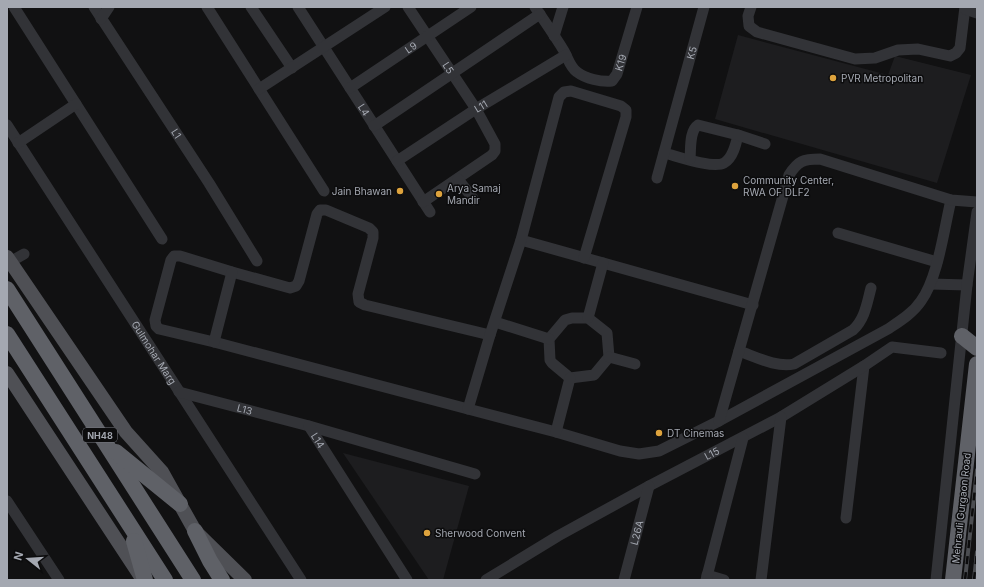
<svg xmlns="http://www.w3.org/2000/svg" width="984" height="587" font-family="Inter,sans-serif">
<rect width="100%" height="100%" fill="#111112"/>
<g fill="#1d1d1f">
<polygon points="738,35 888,75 895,56 971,75 937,183 715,119"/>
<polygon points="343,453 469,486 443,580 429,580"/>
</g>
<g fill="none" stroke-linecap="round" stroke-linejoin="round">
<g stroke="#323337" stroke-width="11">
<polyline points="14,7 162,239"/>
<path id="s1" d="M94 7 209 183 257 261"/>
<polyline points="207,7 324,191"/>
<polyline points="251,7 292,68"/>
<path id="s2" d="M298 7 430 212"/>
<path id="s3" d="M408 7 476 109 495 144V151L492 155 423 202"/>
<path id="s4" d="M535 7C545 22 555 36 564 51 568 58 570 67 577 72 586 79 601 82 612 81L617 74 637 7"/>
<polyline points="751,7 748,16 749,26 757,32 855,59 875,58 898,50 918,49 950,56 956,53 960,48 965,7"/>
<polyline points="965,9 977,13"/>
<polyline points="101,19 109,7"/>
<polyline points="554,36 563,7"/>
<path id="s5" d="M350 88 471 7"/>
<polyline points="259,89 385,7"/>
<path id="s6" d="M7 125 301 580"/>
<polyline points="374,126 540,14"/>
<polyline points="18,143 76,104"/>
<path d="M664 153C677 156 713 169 724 163 733 158 736 144 738 135"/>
<path d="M690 159C691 149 689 131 698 125L738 135 765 144"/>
<path id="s7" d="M397 161 476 109 566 55"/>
<path id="s8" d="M657 178 704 7"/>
<polyline points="458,179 474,200"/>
<polyline points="838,233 937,262"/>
<polyline points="521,240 753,305"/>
<polyline points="10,262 24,254"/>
<polyline points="931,284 967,285"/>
<polygon points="572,318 588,318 607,333 609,357 594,375 570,378 552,363 550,360 549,339 565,320"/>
<polyline points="588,318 603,263"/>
<polyline points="495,322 549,339"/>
<path d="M490 335 365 305 359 302 358 294 373 238V232L369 228 326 210H320L317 214 299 281 296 286 290 288 232 272 180 256H174L171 260 155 320 156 326 159 329 214 342 468 409 556 432 620 451 639 454 659 451 719 421 888 329C900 321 913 313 921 301 938 278 944 229 951 200"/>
<polyline points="214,342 232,272"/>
<path d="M739 351C756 357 777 368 794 364L853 330C865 319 867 303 871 288"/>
<polyline points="609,357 635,364"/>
<path id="s9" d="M179 392 309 426 475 474"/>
<polyline points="468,409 490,335 521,240 559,97 564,92 571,91 621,106 626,110 626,117 584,258"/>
<path d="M719 421 789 175C798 161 803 159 820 159L951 200 977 202"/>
<path id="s10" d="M309 426 407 580"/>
<polyline points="556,432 570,378"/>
<polyline points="7,501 59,580"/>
<polyline points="846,518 864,366"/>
<polyline points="707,575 724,580"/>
<path id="s11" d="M486 580 558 536 649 486 781 417 864 366 892 347 941 353"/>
<path id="s12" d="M624 580 649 486"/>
<polyline points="706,580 743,438"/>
<polyline points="761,580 781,417"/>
<polyline points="936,580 967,285 977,212"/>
</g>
<g stroke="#4f5055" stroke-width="14">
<polyline points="7,257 126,432 162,472 195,531 245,580"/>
<polyline points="7,373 143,580"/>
</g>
<g stroke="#5f6167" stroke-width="16">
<polyline points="7,289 193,580"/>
<polyline points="7,334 165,580"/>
<polyline points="962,336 977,348"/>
<polyline points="116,452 180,504"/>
<polyline points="195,531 210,561 222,580"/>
<polyline points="134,541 145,580"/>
<polyline points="953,580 977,364"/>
</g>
<defs>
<g id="rail">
<polyline points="965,580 977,470"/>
<polyline points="974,580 977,552"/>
</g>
</defs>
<use href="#rail" stroke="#4b4d51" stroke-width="4"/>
<use href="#rail" stroke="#0c0c0d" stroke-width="2.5" stroke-dasharray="8" stroke-linecap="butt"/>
</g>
<g fill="#dea33d" stroke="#0c0c0d" stroke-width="1.5">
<circle cx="833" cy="78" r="4"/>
<circle cx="735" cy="186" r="4"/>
<circle cx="400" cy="191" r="4"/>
<circle cx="439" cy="194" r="4"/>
<circle cx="659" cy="433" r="4"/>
<circle cx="427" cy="533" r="4"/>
</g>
<g text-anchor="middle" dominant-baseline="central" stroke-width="3" stroke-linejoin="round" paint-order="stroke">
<rect fill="#0c0c0d" stroke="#767980" stroke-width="1" x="83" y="428" width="34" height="14" rx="3"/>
<g font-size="9" font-weight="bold" fill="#a4a8b1">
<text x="100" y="435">NH48</text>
</g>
<g font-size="10" fill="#a4a8b1" stroke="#0c0c0d">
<text stroke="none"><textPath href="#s5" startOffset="73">L9</textPath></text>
<text stroke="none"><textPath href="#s8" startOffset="130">K5</textPath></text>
<text stroke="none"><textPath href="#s4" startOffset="135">K19</textPath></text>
<text stroke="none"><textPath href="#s3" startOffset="73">L5</textPath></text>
<text stroke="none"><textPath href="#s7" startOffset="100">L11</textPath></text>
<text stroke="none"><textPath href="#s2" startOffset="122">L4</textPath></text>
<text stroke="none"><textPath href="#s1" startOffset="151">L1</textPath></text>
<text stroke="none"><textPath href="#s6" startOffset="271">Gulmohar Marg</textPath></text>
<text stroke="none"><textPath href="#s9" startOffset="68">L13</textPath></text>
<text stroke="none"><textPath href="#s10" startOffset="17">L14</textPath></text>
<text stroke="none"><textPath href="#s11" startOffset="259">L15</textPath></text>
<text transform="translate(961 508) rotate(-84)">Mehrauli Gurgaon Road</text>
<text stroke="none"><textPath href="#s12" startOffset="49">L26A</textPath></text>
</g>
<g font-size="10" fill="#a4a8b1" stroke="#0c0c0d" text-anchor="start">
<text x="841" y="78">PVR Metropolitan</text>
<text x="743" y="180">Community Center,<tspan x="743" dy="12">RWA OF DLF2</tspan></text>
<text x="447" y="188">Arya Samaj<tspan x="447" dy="12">Mandir</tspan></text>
<text x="392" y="191" text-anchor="end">Jain Bhawan</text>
<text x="667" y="433">DT Cinemas</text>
<text x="435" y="533">Sherwood Convent</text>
</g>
</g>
<rect width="984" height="587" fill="none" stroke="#a4a8b1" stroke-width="16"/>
<g transform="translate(28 559) rotate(287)" stroke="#0c0c0d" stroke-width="3" paint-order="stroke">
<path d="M0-3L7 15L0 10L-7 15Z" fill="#a4a8b1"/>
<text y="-6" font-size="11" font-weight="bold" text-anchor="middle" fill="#a4a8b1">N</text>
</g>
</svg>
